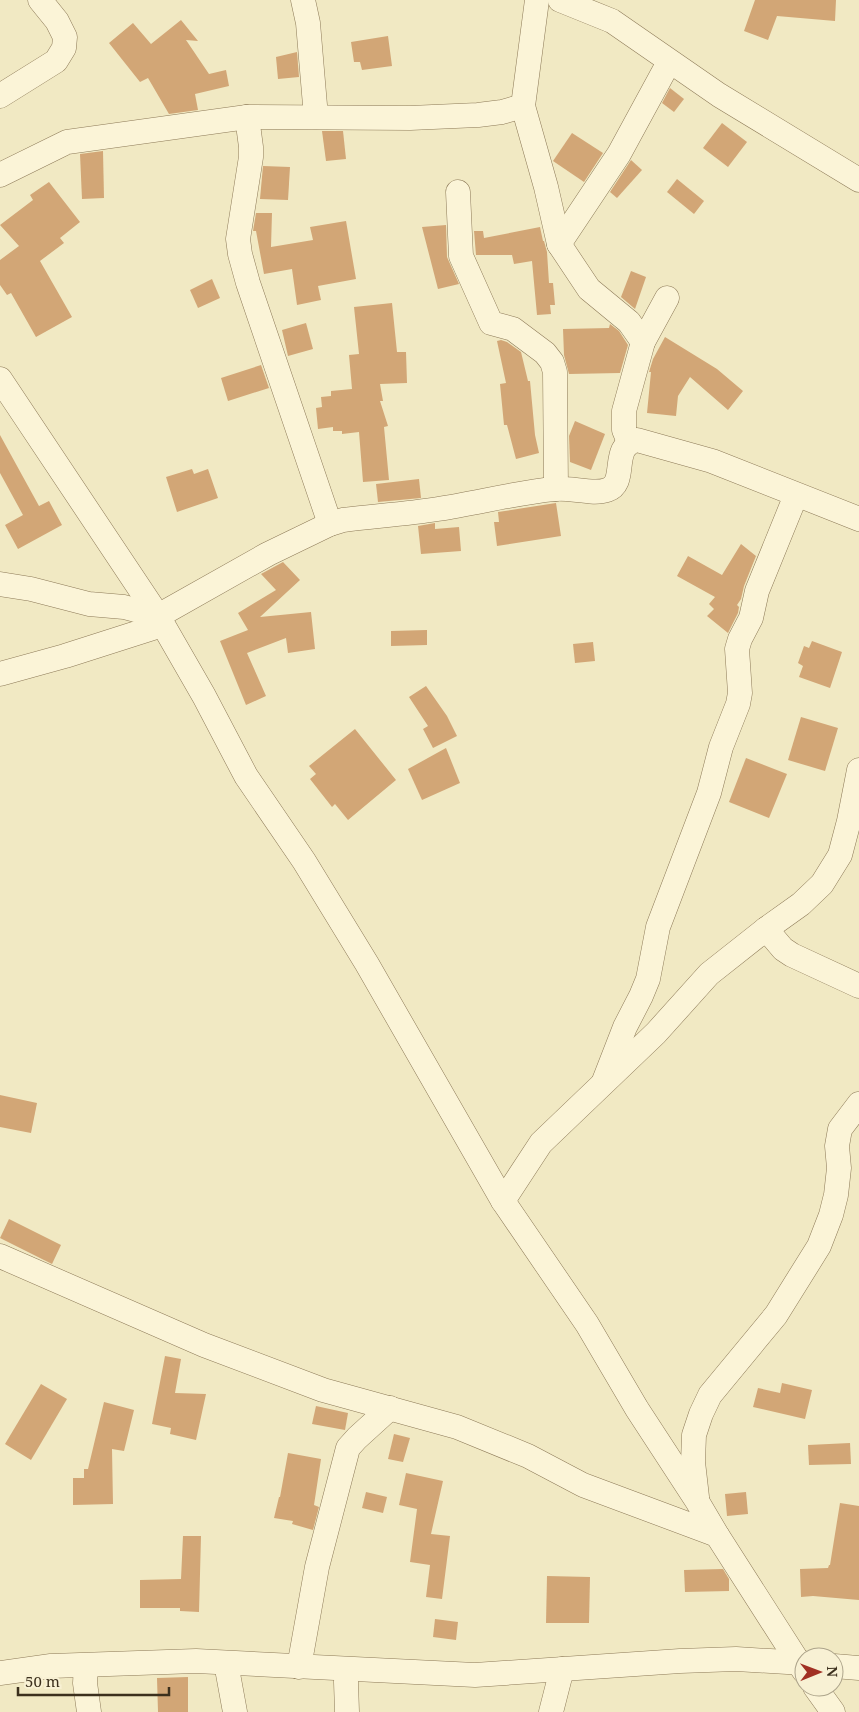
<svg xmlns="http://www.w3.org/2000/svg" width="859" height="1712" font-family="'Noto Serif',serif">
<rect width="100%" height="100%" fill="#f1e9c3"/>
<g fill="#d2a676">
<polygon points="755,0 836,0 835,21 777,16 768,40 744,31"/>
<polygon points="181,20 198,41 186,40 209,74 226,70 229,86 195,94 198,110 169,114 148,78 140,82 109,43 133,23 151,44"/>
<polygon points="388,36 392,66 362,70 360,62 354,62 351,42"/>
<polygon points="297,52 299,77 278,79 276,57"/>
<polygon points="670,88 684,99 674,112 662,103"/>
<polygon points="722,123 747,142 728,167 703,148"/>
<polygon points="322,131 343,131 346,159 326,161"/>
<polygon points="572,133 603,153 584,182 553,161"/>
<polygon points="103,151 104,198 82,199 80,154"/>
<polygon points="631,160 642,170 617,198 610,192"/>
<polygon points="263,166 290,167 288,200 260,199"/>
<polygon points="677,179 704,201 694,214 667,192"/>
<polygon points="49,182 80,222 60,238 64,243 40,261 72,317 36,337 11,293 7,295 0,285 0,260 19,246 0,225 33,200 30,195"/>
<polygon points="256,213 272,213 271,247 313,240 310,227 346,221 356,279 318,286 321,300 297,305 292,269 264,274 256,231 253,231"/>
<polygon points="446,225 447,257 459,284 438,289 422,227"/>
<polygon points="540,227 543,241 544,241 547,252 549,283 553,283 555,305 550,305 551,314 537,315 532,261 514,264 512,255 476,255 474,231 483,231 484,238"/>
<polygon points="631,271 646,277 635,309 621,297"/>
<polygon points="212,279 220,298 198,308 190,290"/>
<polygon points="392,303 397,352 406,352 407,383 380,384 383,401 380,401 388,426 384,427 389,480 363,482 359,432 342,434 342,431 333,431 333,427 318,429 316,408 322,407 321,397 331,396 331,391 352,389 349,355 359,354 354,307"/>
<polygon points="306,323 313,349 288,356 282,330"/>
<polygon points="610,324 619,331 628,345 620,373 569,374 564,355 563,329 609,328"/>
<polygon points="665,337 717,369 743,391 728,410 690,377 678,396 676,416 647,413 651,372 649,372 653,359"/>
<polygon points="501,340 507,342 521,352 528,381 530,381 535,435 539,453 516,459 507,425 504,425 500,384 506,383 497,341"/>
<polygon points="261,365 269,388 228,401 221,378"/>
<polygon points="575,421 605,434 591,470 570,462 569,436"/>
<polygon points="0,435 39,506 49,501 62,525 18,549 5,525 23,515 0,473"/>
<polygon points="192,469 194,474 208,469 218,498 177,512 166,477"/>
<polygon points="419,479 421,498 378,502 376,484"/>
<polygon points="556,503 561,536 497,546 494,522 499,522 498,512"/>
<polygon points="435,523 435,529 459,527 461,551 421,554 418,526"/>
<polygon points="741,544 756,556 744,586 741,599 737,605 739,607 738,613 728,633 707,616 714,609 709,604 715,597 677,576 688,556 722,575"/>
<polygon points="283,562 300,580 260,617 311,612 315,649 288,653 286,638 247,653 266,696 246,705 220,641 248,630 238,613 276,590 261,574"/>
<polygon points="427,630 427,645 391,646 391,631"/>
<polygon points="812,641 842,652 830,688 799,677 803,666 798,663 804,646 809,648"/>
<polygon points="593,642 595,661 575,663 573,644"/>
<polygon points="426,686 447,716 457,736 433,748 423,729 428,726 409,697"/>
<polygon points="801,717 838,728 825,771 788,760"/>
<polygon points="355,729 396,780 348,820 335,804 332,807 310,779 316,774 309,766"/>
<polygon points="446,748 460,783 422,800 408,769"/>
<polygon points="746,758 787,774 769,818 729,802"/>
<polygon points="0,1095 37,1103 31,1133 0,1127"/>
<polygon points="9,1219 61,1245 52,1264 0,1238"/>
<polygon points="165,1356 181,1359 175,1393 206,1394 196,1440 170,1434 171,1428 152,1424"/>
<polygon points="782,1383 812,1390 805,1419 753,1407 758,1388 780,1393"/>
<polygon points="41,1384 67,1399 31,1460 5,1444"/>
<polygon points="104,1402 134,1410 124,1451 112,1449 113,1504 73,1505 73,1478 84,1478 84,1469 88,1469"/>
<polygon points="316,1406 348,1413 345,1430 312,1424"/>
<polygon points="394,1434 410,1438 403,1462 388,1459"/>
<polygon points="850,1443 851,1464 809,1465 808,1445"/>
<polygon points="288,1453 321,1459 314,1505 319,1507 313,1530 292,1524 293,1521 274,1518 279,1497 280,1497"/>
<polygon points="406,1473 443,1481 431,1534 450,1536 442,1599 426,1597 430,1565 410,1562 417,1509 399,1505"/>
<polygon points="366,1492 387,1497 383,1513 362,1508"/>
<polygon points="746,1492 748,1514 727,1516 725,1494"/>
<polygon points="840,1503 859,1506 859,1600 813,1596 801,1597 800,1569 828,1568 829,1565 830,1565"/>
<polygon points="183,1536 201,1536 199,1612 180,1611 180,1608 140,1608 140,1580 181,1579"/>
<polygon points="723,1569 729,1579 729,1591 685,1592 684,1570"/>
<polygon points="547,1576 590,1577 589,1623 546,1623"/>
<polygon points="435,1619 458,1622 456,1640 433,1637"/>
<polygon points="188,1677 188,1712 158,1712 157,1678"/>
</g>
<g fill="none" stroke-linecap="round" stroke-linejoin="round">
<defs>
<g id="street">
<polyline points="303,0 308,23 316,117"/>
<polyline points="560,0 612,21 719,95 859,180"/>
<polyline points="0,96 56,61 64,48 65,37 57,21 40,0"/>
<polyline points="523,106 546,187 559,244 589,289 629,322 643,342"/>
<polyline points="247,117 251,147 251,157 238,239 240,254 248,283 330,524"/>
<polyline points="0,175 67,142 247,117 410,118 478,115 502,112 523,106 537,0"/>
<polyline points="458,192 461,256 491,323 513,329 545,353 552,362 555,372 556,489"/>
<polyline points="559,244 619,154 669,62"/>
<polyline points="0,379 158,616 204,696 246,776 304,861 367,964 503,1201 587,1324 637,1409 697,1501 717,1535 804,1671"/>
<polyline points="629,442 624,430 624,411 643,342 667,298"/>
<path d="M0 584 31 589 89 604 124 607 158 616 268 554 330 524 343 520C375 516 407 514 438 509 477 503 515 493 554 489 570 487 593 495 607 490 629 483 609 446 637 440L712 461 859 519"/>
<polyline points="0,674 65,656 162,625"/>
<polyline points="766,929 783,949 792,955 859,986"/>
<polyline points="604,1081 625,1027 641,996 648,979 658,927 709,793 721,747 738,704 740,693 737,649 740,639 751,618 757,591 796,495"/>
<polyline points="503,1201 541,1143 656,1033 709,974 766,929 801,904 822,884 840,855 849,821 859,770"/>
<polyline points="0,1256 204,1345 323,1390 457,1427 528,1456 583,1485 717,1535"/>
<polyline points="697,1497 693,1462 694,1435 701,1414 710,1395 776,1315 819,1246 831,1215 836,1195 839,1168 837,1146 840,1129 859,1104"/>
<polyline points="226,1663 235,1712"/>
<polyline points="86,1666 85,1683 89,1712"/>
<polyline points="834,1666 859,1668"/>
<polyline points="299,1667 317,1567 348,1448 357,1438 390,1408"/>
<polyline points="0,1673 51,1666 196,1661 475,1675 680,1661 736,1659 804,1663"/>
<polyline points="346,1682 347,1712"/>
<polyline points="815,1687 833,1712"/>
<polyline points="551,1712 562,1669"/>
</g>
</defs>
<use href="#street" stroke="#8d7a58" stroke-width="25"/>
<use href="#street" stroke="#fbf4d7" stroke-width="24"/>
</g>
<g transform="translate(819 1672) rotate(89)"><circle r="24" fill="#f8f1d4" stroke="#ada48b"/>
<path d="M0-4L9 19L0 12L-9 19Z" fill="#a13023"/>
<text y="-8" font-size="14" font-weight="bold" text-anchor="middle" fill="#3c301d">N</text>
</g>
<path d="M18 1687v8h151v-8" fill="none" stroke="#3c301d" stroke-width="2.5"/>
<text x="25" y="1687" font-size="15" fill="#3c301d" stroke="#f8f1d4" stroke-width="4" paint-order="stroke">50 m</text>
</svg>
